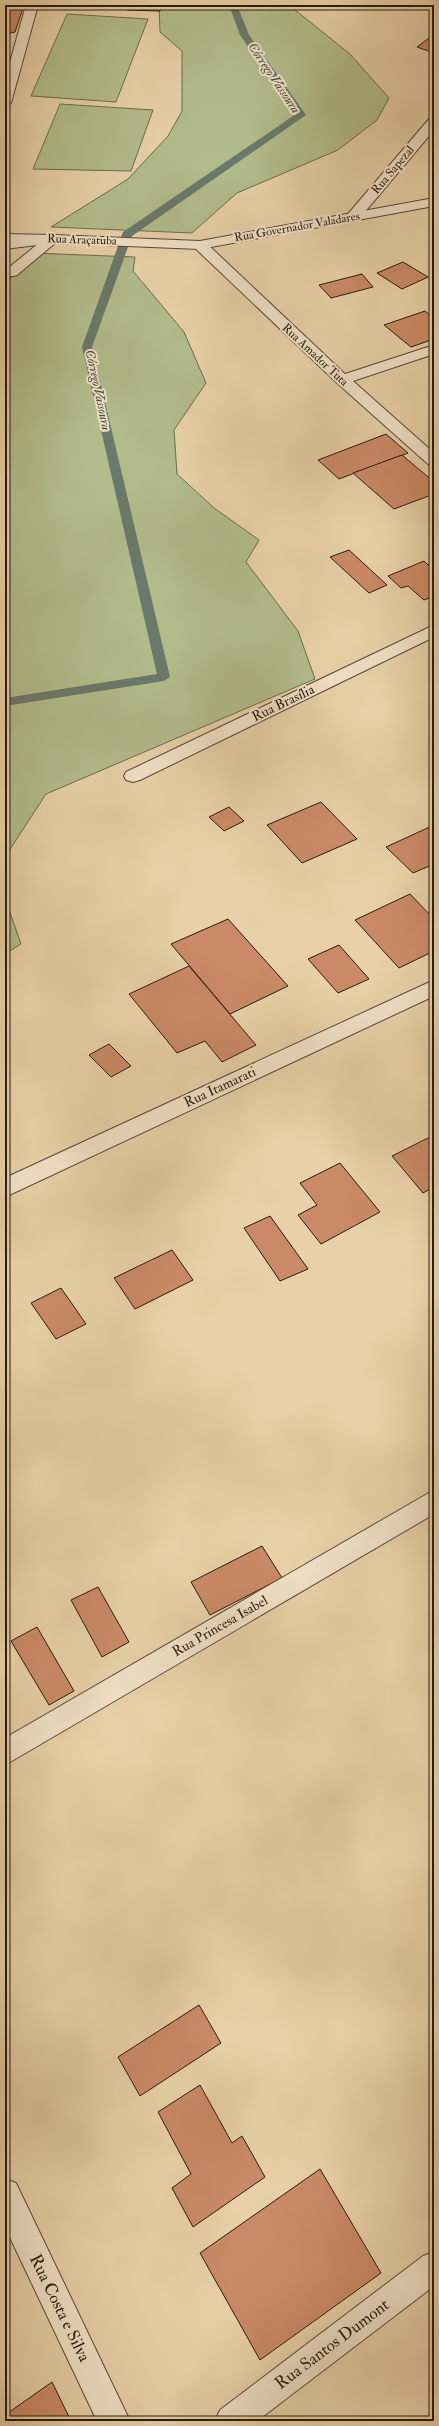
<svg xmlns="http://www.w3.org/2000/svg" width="439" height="2426" font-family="'IM FELL Double Pica',serif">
<rect width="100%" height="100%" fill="#e8d1a8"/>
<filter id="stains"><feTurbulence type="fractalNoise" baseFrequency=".005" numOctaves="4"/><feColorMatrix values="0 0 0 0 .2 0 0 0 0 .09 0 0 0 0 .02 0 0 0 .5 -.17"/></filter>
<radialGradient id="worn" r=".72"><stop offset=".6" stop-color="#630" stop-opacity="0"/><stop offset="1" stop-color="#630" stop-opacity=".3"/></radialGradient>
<g fill="#b2bc8b" stroke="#6c6c4e">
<polygon points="159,5 289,5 350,54 389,98 377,120 338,150 237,193 192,233 51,227 128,179 168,136 182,111 182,51 160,32"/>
<polygon points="67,14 148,19 116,102 31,96"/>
<polygon points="60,104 153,110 131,171 33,169"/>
<polygon points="32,253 135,257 133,271 184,332 206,383 174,430 177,474 214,508 259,540 246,562 298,631 315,679 46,794 5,857 5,497 9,492 5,475 5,293 13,272"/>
<polygon points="5,898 21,944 5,954"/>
</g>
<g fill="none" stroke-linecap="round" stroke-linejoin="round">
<polygon fill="#6a796b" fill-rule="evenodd" points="229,5 237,5 249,35 306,115 132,236 92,347 170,677 164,681 5,706 5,698 157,674 82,347 123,232 296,114 240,35"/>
</g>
<g fill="#cb8a67" stroke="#271c10">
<polygon points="5,5 24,5 15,32 6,34"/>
<polygon points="128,5 162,5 160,11 127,10"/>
<polygon points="429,38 434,40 434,53 417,47"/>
<polygon points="403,262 428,277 402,289 377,273"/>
<polygon points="362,274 373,287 331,298 319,285"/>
<polygon points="425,311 434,319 434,339 411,347 384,325"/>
<polygon points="386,434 408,453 339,479 318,460"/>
<polygon points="402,455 434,482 434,494 394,509 353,473"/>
<polygon points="349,550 387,585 369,593 330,557"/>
<polygon points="424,561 428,565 434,562 434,596 424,600 408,586 401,588 388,576"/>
<polygon points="321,802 357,839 302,863 267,825"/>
<polygon points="229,807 244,821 224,831 209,817"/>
<polygon points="434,825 434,864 413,873 386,847"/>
<polygon points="410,894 434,919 434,951 399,968 355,920"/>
<polygon points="228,919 288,986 230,1014 171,944"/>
<polygon points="339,945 369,979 338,993 308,959"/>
<polygon points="189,966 256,1045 222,1062 205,1041 177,1053 129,994"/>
<polygon points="109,1044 131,1066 111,1077 89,1055"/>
<polygon points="434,1135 434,1187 423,1193 392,1156"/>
<polygon points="340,1163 380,1212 321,1244 298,1215 317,1205 300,1183"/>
<polygon points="270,1216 308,1269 280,1281 244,1228"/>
<polygon points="172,1250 193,1280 135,1309 114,1278"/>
<polygon points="61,1288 86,1324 56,1339 31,1303"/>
<polygon points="262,1546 282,1578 210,1615 191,1582"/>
<polygon points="98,1587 129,1642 102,1657 71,1600"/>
<polygon points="37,1627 74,1691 49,1705 11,1641"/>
<polygon points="199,2005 221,2043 140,2096 118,2057"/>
<polygon points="200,2085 232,2143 242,2136 265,2177 193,2227 172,2188 191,2174 158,2112"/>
<polygon points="320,2169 381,2273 260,2360 200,2253"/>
<polygon points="52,2382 71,2421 5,2421 5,2415"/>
</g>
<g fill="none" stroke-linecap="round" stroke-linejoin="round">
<defs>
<g id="minor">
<polygon points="26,5 38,5 11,103 5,107 5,80"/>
<polygon points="434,118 434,130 358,220 348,220 346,217 348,214 429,119"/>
<polygon points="5,234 53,235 60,239 17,275 12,276 5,272 7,269 39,243 5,242"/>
<polygon points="200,241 205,242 345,374 434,345 434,354 353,381 434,453 434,466 428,464 337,383 195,248 193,245 195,242"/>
<polygon points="434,625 434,637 140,780 133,782 126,780 124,776 126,772"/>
<polygon points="434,980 434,996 5,1197 5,1178"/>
<polygon points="434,1490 434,1514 5,1765 5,1738"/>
<polygon points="5,2179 16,2183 130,2421 97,2421 5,2227"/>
<polygon points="434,2252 434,2286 257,2421 215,2421 220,2410 423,2256"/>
</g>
<g id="tertiary">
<polygon points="434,198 434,206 200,249 53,243 5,249 5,241 53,235 200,241"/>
<polygon points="12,268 19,272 17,275 5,277 5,269"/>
</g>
</defs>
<use href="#minor" stroke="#574936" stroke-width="2"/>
<use href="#tertiary" stroke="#574936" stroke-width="2"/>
<use href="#minor" fill="#f0e1c6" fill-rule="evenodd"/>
<use href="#tertiary" fill="#f0e1c6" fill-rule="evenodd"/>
</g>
<g text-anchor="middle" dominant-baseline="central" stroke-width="4" stroke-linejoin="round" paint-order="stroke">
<g font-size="12" fill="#271c10" stroke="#f0e1c6">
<text transform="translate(393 170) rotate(-50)">Rua Sapezal</text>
<text transform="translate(297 227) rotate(-10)">Rua Governador Valadares</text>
<text transform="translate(82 240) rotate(2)">Rua Araçatuba</text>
<text transform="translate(315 355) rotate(43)">Rua Amador Tuta</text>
</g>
<g font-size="13" font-style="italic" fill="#494a3e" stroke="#f0e1c6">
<text transform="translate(274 78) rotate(56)">Córrego Vassoura</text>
<text transform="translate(98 390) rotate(78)">Córrego Vassoura</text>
</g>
<g font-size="14" fill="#271c10" stroke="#f0e1c6">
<text transform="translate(283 703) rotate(-26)">Rua Brasília</text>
<text transform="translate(220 1087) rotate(-25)">Rua Itamarati</text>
<text transform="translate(220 1626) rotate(-30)">Rua Princesa Isabel</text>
</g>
<g font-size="17" fill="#271c10" stroke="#f0e1c6">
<text transform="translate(60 2308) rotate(64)">Rua Costa e Silva</text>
<text transform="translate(332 2344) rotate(-37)">Rua Santos Dumont</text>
</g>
</g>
<rect width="439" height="2426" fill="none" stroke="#e8d1a8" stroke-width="20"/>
<rect x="6" y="6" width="427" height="2414" fill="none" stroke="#271c10" stroke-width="2"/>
<rect x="10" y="10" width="419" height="2406" fill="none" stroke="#271c10"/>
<rect width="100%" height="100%" filter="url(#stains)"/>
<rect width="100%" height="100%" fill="url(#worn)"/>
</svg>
